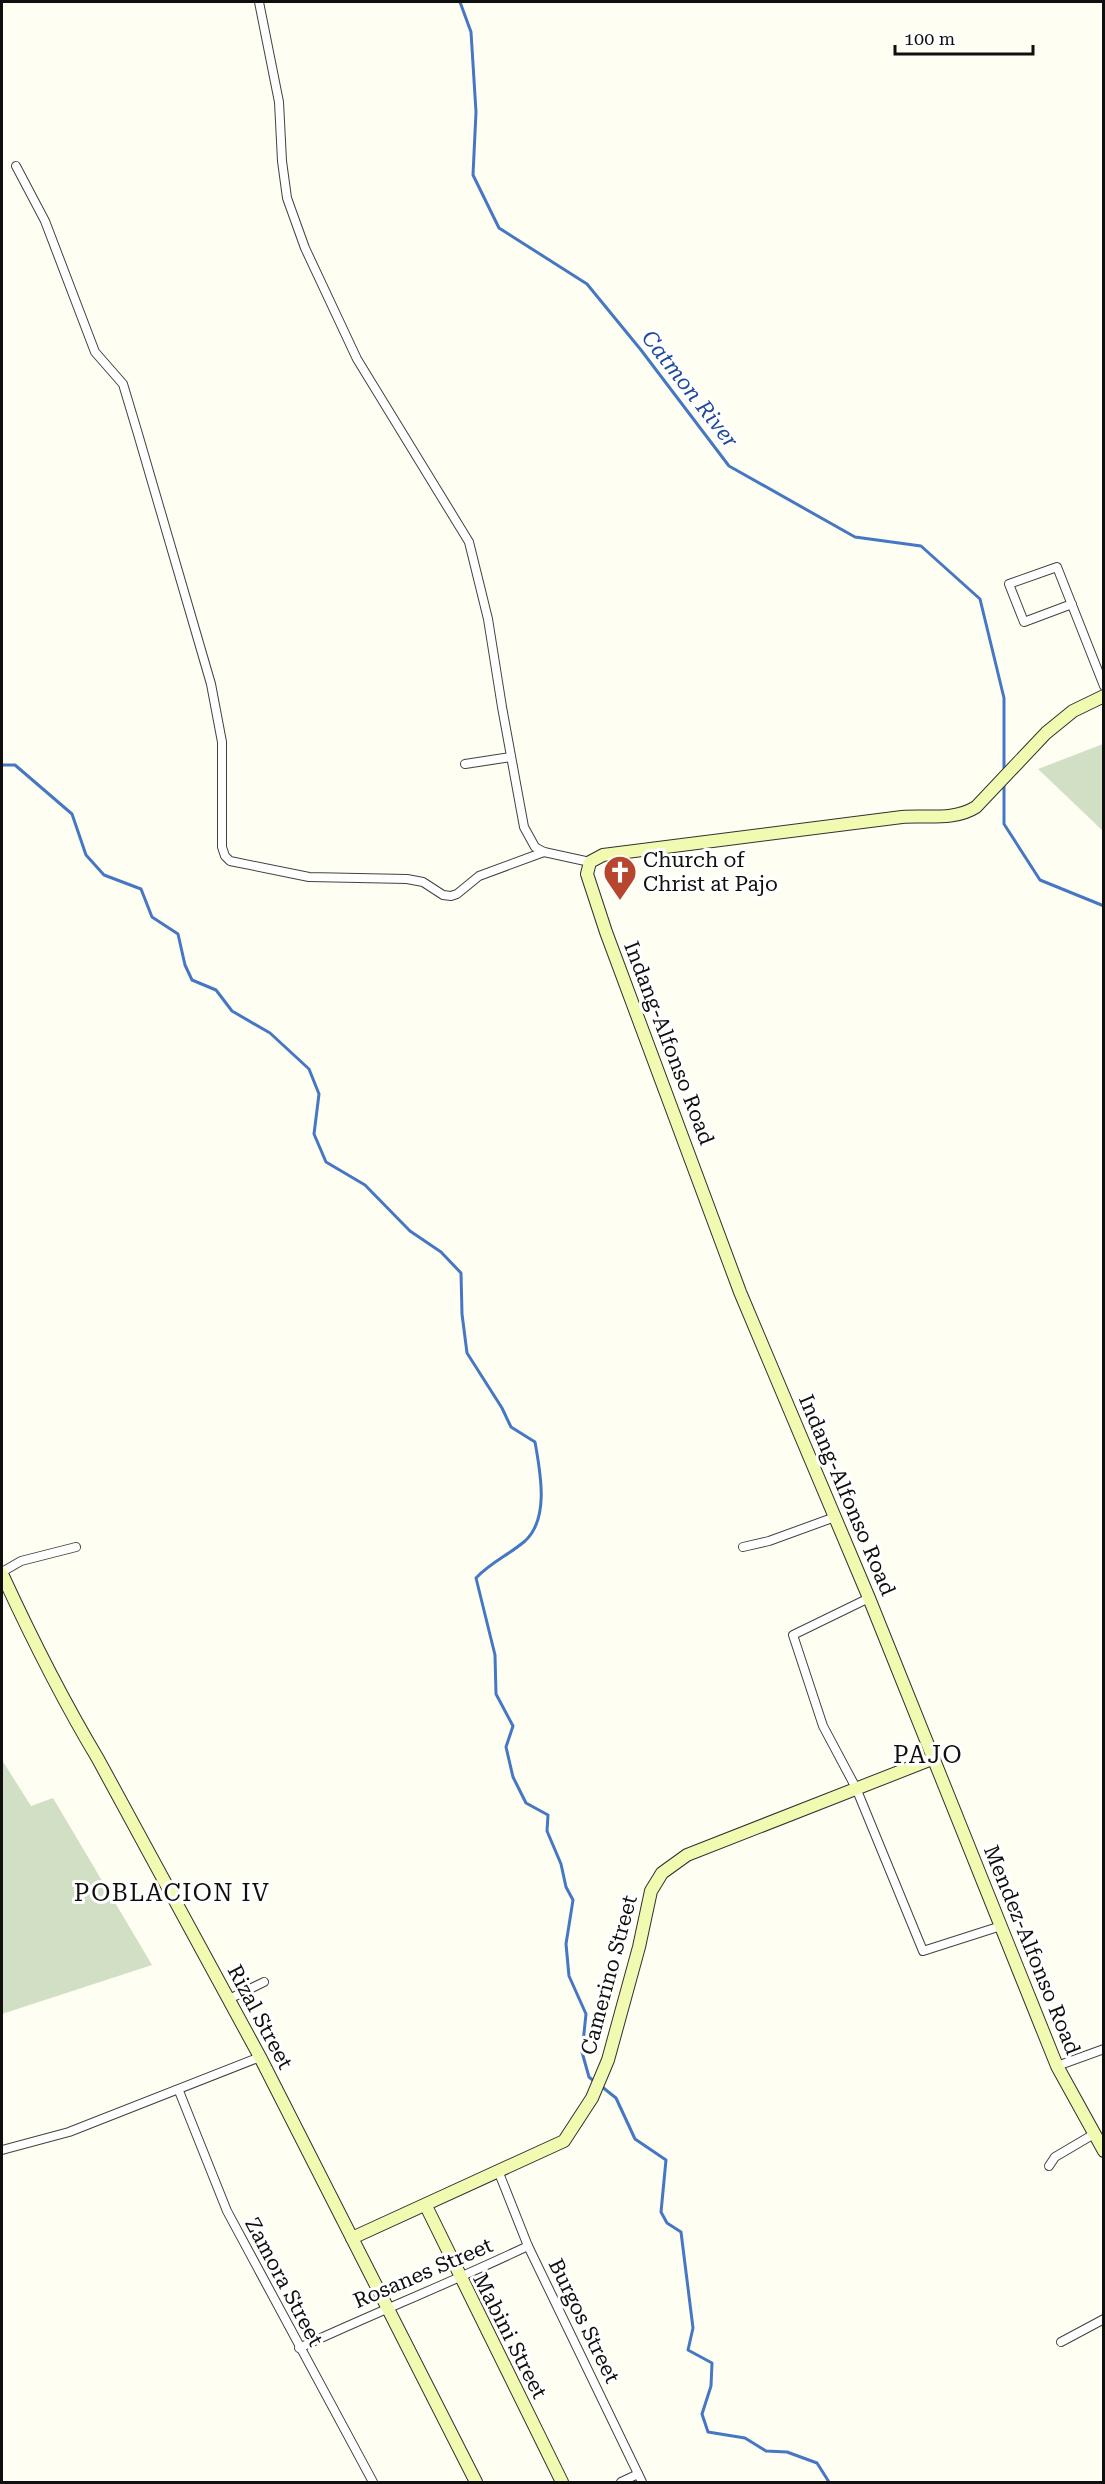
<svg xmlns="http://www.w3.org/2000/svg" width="1105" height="2484" font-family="'Roboto Serif',serif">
<rect width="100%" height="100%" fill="#fefef2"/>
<g fill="#d1e0c4">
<polygon points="1103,744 1103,831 1038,769"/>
<polygon points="2,1760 31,1806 53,1798 152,1965 2,2014"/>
</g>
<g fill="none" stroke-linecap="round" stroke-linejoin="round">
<g stroke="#4677c5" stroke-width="3">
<polyline points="460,2 471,32 476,112 473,175 499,228 587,284 641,350 729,466 855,537 921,546 980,599 1004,698 1004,772"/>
<path d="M2 765H15L72 814 86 855 104 875 141 889 152 917 178 934 185 965 192 980 216 990 232 1011 270 1033 309 1069 319 1094 314 1134 326 1162 365 1185 410 1231 441 1252 461 1273 462 1314 467 1353 502 1408 511 1427 535 1442C540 1471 550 1518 525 1541 510 1554 490 1563 476 1578L495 1655 496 1694 513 1726 506 1747 513 1777 526 1803 548 1815 547 1831 561 1864 566 1887 573 1900 566 1944 569 1976 586 2014 582 2052 589 2077 595 2082"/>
<polyline points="1004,784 1004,824 1040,880 1104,906"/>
<polyline points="601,2086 616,2098 635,2139 666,2160 661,2212 667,2223 681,2232 693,2328 688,2350 712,2363 711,2386 702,2414 708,2432 745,2438 766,2451 787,2452 817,2463 829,2482"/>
</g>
<defs>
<g id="street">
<polyline points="259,2 279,102 282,161 287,198 305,248 357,359 469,542 488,619 502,707 524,827 535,847 544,852 590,862"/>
<polyline points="16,166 45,221 95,352 123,384 138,434 211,684 222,742 222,847 225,856 230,861 309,877 407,879 423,882 443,895 451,896 457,894 479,876 544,852"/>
<polyline points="1072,604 1024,622 1009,584 1057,567 1104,686"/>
<polyline points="465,764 511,757"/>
<polyline points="743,1547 769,1541 835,1517"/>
<polyline points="2,1572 21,1561 76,1547"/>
<polyline points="869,1598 793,1635 823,1726 856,1788 923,1951 1001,1926"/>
<polyline points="229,1999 264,1982"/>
<polyline points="1057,2066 1104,2049"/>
<polyline points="179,2091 227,2211 373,2482"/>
<polyline points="2,2150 69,2132 260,2057"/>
<polyline points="1049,2166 1055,2157 1094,2134"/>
<polyline points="499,2173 528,2246 642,2482"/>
<polyline points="1061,2342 1104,2319"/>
<path d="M299 2348C375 2313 452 2282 528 2246"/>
<polyline points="621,2482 638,2474"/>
</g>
<g id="secondary">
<path d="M1104 696 1073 711 1046 733 976 807C954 821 926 815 902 817L603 855 590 862 587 874 606 932 740 1292 869 1598 1057 2066 1104 2151"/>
<path d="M2 1574C31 1637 62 1699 98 1759L260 2057 476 2482"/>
<polyline points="426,2206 562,2482"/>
<polyline points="352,2238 564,2141 592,2098 608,2060 639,1947 651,1891 662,1873 687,1855 932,1759"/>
</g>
</defs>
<use href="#street" stroke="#424242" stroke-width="10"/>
<use href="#secondary" stroke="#313131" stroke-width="14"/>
<use href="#street" stroke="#fff" stroke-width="8"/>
<use href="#secondary" stroke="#f2fab2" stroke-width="12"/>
</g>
<defs>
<symbol id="church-pin" viewBox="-11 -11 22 30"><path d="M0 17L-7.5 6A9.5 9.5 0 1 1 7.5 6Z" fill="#b7462f" stroke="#fff"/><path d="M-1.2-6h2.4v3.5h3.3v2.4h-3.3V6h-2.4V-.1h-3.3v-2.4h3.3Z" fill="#fff"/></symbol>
</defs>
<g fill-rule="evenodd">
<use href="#church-pin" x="601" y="853" width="38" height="52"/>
</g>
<g text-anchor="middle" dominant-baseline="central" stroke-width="6" stroke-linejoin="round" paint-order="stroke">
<g font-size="21" fill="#0f0f0f" stroke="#fff" text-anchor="start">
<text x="643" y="860">Church of<tspan x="643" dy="24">Christ at Pajo</tspan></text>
</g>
<g font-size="21" fill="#0f0f0f" stroke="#fff">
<text transform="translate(669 1043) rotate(69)">Indang-Alfonso Road</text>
<text transform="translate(847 1495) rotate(67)">Indang-Alfonso Road</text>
<text transform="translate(1032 1950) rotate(68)">Mendez-Alfonso Road</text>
<text transform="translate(609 1975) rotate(-75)">Camerino Street</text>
<text transform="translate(260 2017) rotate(62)">Rizal Street</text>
<text transform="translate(423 2273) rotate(-23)">Rosanes Street</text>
<text transform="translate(284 2282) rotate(62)">Zamora Street</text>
<text transform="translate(584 2321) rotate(64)">Burgos Street</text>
<text transform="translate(510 2336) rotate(63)">Mabini Street</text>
</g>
<g font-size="22" font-style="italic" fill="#204b9a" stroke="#fff">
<text transform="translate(690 389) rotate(52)">Catmon River</text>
</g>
<g font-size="24" letter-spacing="1.5" fill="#0f0f0f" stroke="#fff">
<text x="928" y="1755">PAJO</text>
<text x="172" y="1893">POBLACION IV</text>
</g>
</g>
<rect width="1105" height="2484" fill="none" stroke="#0f0f0f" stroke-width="6"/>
<path d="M895 45v9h138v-9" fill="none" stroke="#0f0f0f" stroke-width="3"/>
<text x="904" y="45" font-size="18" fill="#0f0f0f" stroke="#ffffff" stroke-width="4.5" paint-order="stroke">100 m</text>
</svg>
